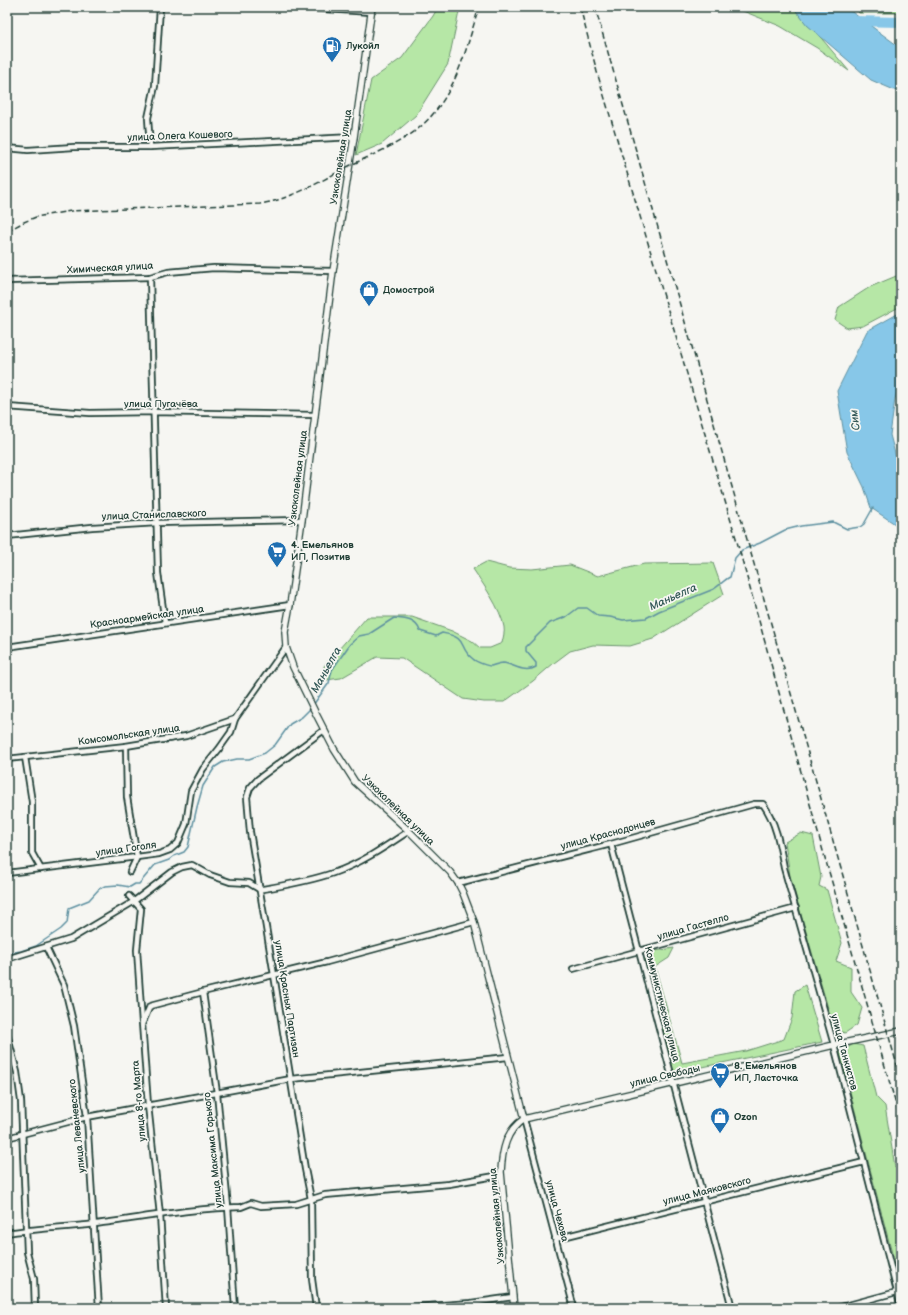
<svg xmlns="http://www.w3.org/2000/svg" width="908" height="1315" font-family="'Balsamiq Sans',sans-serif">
<rect width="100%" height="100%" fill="#f6f6f2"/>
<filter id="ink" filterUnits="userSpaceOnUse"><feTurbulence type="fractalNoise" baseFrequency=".025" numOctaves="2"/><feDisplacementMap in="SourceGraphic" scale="8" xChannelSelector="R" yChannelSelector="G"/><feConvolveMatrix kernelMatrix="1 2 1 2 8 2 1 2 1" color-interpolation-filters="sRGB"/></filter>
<g filter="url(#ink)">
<g fill="#b6e7a6" stroke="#6a926d">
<polygon points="438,7 460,7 448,64 416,115 382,144 356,155 371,80 402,58 433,16"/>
<polygon points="733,7 795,7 849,71 817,48 780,26"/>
<polygon points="854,7 901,7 901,13 859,13"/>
<polygon points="901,274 901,306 863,326 847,328 835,320 839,307 870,287"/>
<path d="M486 562 509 568 532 569 570 565 598 576 644 564 713 563 724 594 653 639 630 646 593 645 570 651 554 663 533 681 504 702H484L463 699 402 658 377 657 341 678 326 680 324 666 367 617H412L452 631 472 641 480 648H490L502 643C503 638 505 632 504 627 501 609 483 584 473 569Z"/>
<polygon points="801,833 813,836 821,877 819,886 827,890 842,943 836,961 851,967 851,992 862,1008 857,1025 845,1033 834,1029 790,876 785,842"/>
<polygon points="674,948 669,958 655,967 682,1063 746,1051 784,1039 792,1018 795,991 805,985 822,1042 674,1073 645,963 648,952"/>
<polygon points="853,1044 863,1046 876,1097 885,1106 895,1167 901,1175 901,1288 840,1053"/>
</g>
<g fill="#87c7e8" stroke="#5d90a0">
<polygon points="793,7 845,7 901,48 901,93 871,80 807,25"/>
<polygon points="901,312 901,377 895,399 890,435 901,476 901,528 871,508 864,487 847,452 837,391 867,331"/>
</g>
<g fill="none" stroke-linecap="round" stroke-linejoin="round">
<g stroke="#5d90a0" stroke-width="1.5">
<path d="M313 705 329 683 332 670 350 644 359 636 369 634 394 618C404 619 416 619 420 631L436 636 442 633C470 638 457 647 473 659 476 662 487 666 491 666 495 665 499 663 503 663 514 664 524 674 536 667V663L526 651V647L550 623 566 617 578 608H587L598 616 610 617 623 620 646 618 659 611 714 589C720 585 724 580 730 577L735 558 742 550 760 543 785 530 801 526 833 522 847 529 860 527 864 524 873 508"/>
<polyline points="7,953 21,951 36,946 61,929 67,923 69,908 89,900 99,889 105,886 118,885 130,887 135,884 139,884 155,865 169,860 174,856 184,852 188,847 197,807 203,786 215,767 223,762 237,759 249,759 265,753 275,745 290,724 302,717 311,708"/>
</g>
<polyline stroke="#87c7e8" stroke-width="10" points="852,21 901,22"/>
<defs>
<g id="minor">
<polyline points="294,7 371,12"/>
<polyline points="150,147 148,118 155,86 160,7"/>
<polyline points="7,148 28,150 74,147 150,147 354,137"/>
<polyline points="150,277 158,573 165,623"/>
<polyline points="7,281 150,277 168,272 214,268 333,271"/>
<polyline points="7,407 90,413 153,412 315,415"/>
<polyline points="7,536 92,527 157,523 302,520"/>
<polyline points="7,647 290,605"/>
<polyline points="126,746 127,797 137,857 130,872"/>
<polyline points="25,757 32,802 32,853 41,869"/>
<polyline points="7,759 126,746 186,736 235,719 286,647"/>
<polyline points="611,844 732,1308"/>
<polyline points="7,873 137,857 159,854 170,850 178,843 186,824 191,791 203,769 219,749 231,732 235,719"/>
<path d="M458 883 611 844 754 804H763C776 822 780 846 784 868L834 1045 901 1307"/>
<polyline points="129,896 141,909 137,950 142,1023 148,1105 160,1215 166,1308"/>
<polyline points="46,947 64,985 74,1026 87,1117 99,1308"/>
<path d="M7 959 71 939 133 902 172 872 182 867 192 865 210 875 230 882 249 883 259 889H263C287 885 310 881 333 873 360 864 385 847 409 831"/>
<polyline points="573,969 796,908"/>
<polyline points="203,992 217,1093 228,1207 235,1308"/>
<polyline points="143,1022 150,1006 203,992 327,962 474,922"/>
<polyline points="7,1034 17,1072 21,1101 27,1252 34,1279 35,1308"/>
<polyline points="524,1119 574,1308"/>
<polyline points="7,1138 87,1117 291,1079 508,1057"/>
<path d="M7 1233C36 1228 66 1228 95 1224 143 1218 192 1208 241 1207L251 1203 261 1206 296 1204 325 1195 449 1184 501 1175"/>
<polyline points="555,1239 864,1162"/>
<polyline points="316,1308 312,1279 311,1199 305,1169 274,975 250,832 247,797 250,788 258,779 324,730"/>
<polyline points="400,1308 471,1303 513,1297"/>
<polyline points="837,1308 897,1292"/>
</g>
<g id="tertiary">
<polyline points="372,7 354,137 333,271 302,520 290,605 285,632 286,647 293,667 315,712 334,749 355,782 409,831 450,872 458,883 463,893 474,922 524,1119"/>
<path d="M514 1308 501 1172C502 1151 506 1130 524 1119L834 1045 901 1031"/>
</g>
</defs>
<use href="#minor" stroke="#1f3d34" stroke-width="8"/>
<use href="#tertiary" stroke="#1f3d34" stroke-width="8"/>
<use href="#minor" stroke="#f6f6f2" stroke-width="4.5"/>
<use href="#tertiary" stroke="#f6f6f2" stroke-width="5.5"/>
<g stroke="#1f3d34" stroke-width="1.5" stroke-dasharray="6 3" stroke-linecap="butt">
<polyline points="580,7 597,72 736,538 823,851 901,1122"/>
<polyline points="595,7 901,1079"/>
<path d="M7 231 24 222 36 217 71 211 260 204C270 202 280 200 289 196 309 189 328 177 347 167 371 155 398 145 419 128 455 98 466 50 479 7"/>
</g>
</g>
</g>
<defs>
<symbol id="fuel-pin" viewBox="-11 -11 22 30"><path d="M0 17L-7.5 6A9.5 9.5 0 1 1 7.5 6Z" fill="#1f6fb2" stroke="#f6f6f2"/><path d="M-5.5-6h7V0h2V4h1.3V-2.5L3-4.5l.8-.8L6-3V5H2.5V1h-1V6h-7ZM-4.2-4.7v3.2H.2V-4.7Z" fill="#fff"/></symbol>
<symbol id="shop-pin" viewBox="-11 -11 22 30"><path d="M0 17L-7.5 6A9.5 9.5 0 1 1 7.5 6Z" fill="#1f6fb2" stroke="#f6f6f2"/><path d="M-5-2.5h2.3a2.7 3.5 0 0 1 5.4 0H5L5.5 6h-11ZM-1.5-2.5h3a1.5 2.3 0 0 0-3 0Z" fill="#fff"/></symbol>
<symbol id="supermarket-pin" viewBox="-11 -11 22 30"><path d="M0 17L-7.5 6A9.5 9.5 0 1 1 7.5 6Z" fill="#1f6fb2" stroke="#f6f6f2"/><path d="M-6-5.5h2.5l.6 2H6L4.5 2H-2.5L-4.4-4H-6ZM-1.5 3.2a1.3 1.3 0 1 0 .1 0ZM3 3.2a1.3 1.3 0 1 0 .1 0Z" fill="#fff"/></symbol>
</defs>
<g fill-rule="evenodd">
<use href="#fuel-pin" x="321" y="35" width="22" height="30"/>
<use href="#shop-pin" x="358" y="279" width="22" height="30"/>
<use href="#supermarket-pin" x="266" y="540" width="22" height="30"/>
<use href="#supermarket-pin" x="709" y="1061" width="22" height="30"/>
<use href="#shop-pin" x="709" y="1106" width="22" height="30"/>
</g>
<g text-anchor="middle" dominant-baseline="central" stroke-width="3.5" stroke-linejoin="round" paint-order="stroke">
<g font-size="10" font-weight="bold" fill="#1f3d34" stroke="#f6f6f2" text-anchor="start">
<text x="346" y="46">Лукойл</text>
<text x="383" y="290">Домострой</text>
<text x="291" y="545">4. Емельянов<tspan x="291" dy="12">ИП, Позитив</tspan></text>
<text x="734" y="1066">8. Емельянов<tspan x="734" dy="12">ИП, Ласточка</tspan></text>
<text x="734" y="1117">Ozon</text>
</g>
<g font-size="10" fill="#1f3d34" stroke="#f6f6f2">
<text transform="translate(180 136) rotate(-2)">улица Олега Кошевого</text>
<text transform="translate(341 157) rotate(-81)">Узкоколейная улица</text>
<text transform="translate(110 268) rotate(-3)">Химическая улица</text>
<text x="161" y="404">улица Пугачёва</text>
<text transform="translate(298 478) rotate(-83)">Узкоколейная улица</text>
<text transform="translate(154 515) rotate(-2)">улица Станиславского</text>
<text transform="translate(147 617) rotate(-8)">Красноармейская улица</text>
<text transform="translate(129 735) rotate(-8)">Комсомольская улица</text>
<text transform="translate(398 810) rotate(44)">Узкоколейная улица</text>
<text transform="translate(608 834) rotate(-15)">улица Краснодонцев</text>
<text transform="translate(126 849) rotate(-8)">улица Гоголя</text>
<text transform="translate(693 927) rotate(-16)">улица Гастелло</text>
<text transform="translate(287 999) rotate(81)">улица Красных Партизан</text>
<text transform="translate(662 1004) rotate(76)">Коммунистическая улица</text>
<text transform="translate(844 1052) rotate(75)">улица Танкистов</text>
<text transform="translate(665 1076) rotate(-13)">улица Свободы</text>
<text transform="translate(139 1101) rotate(-95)">улица 8-го Марта</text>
<text transform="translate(77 1126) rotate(-96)">улица Леваневского</text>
<text transform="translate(213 1150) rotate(-96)">улица Максима Горького</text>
<text transform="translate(707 1191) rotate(-14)">улица Маяковского</text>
<text transform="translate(557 1211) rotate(75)">улица Чехова</text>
<text transform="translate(497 1216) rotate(-95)">Узкоколейная улица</text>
</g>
<g font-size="11" font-style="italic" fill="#345958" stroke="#f6f6f2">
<text transform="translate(855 420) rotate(-97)">Сим</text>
<text transform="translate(673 597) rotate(-24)">Маньелга</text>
<text transform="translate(326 670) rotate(-61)">Маньелга</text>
</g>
</g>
<rect width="908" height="1315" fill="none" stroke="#f6f6f2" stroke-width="24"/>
<rect x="12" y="12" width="884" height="1291" fill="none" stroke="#1f3d34" stroke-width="1.5" filter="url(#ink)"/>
</svg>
